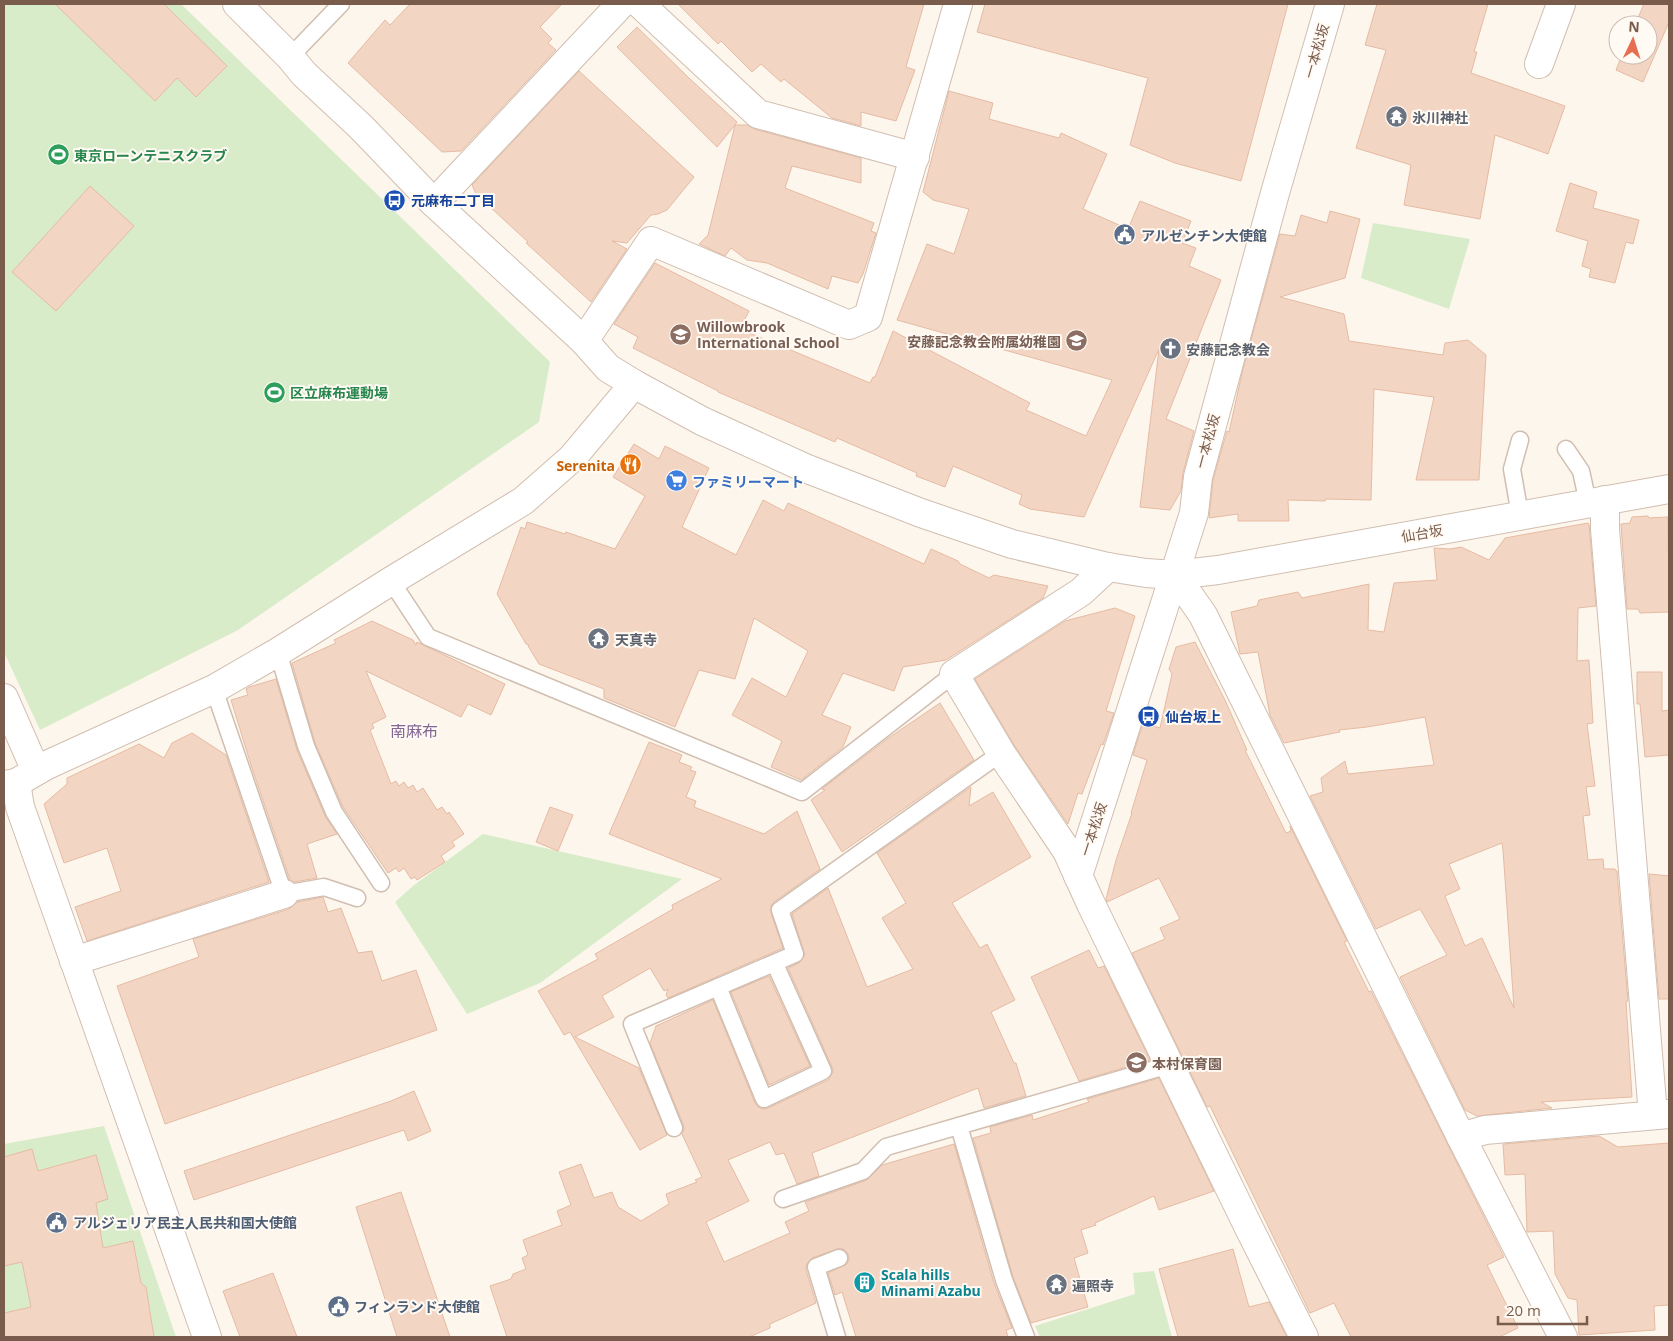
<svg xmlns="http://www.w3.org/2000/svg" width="1673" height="1341" font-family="'Open Sans','Noto Sans JP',sans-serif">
<rect width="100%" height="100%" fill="#fdf6ec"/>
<g fill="#d8ecc9">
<polygon points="4,4 181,4 550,362 539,422 238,630 40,730 4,652"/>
<polygon points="1373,223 1470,239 1449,309 1361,278"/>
<polygon points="483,834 682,879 540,983 467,1014 395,902 413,886"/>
<polygon points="104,1126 176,1337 4,1337 4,1144"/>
<polygon points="1154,1271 1172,1337 1040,1337 1035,1326 1135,1294 1133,1273"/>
</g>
<g fill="#f3d5c3" stroke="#e6bba3" fill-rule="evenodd">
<polygon points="55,4 164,4 227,66 196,97 177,78 155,101"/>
<polygon points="410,4 562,4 540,27 552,39 548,43 556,50 461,151 442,152 348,63 385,20 390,25"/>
<polygon points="678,4 924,4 906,67 915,70 896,121 861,112 861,126 832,118 784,79 781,82 761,64 752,72 721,41 718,44"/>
<polygon points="985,4 1288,4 1241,181 1175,163 1130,145 1148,78 977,32"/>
<polygon points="1377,4 1488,4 1474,52 1477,52 1471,73 1565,106 1548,154 1495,135 1480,219 1404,205 1411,165 1356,148 1386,50 1365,45"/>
<polygon points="1644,4 1669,4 1669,22 1643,82 1616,70 1622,55 1648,55 1648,25 1635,25"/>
<polygon points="637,27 690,79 737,122 735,125 747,125 754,129 861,158 861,183 792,166 785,188 874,223 871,231 876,233 863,274 858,283 832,276 828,289 767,263 747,260 731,248 725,256 699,244 708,235 735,125 717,147 617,47"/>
<polygon points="579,71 694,177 667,210 658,214 651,215 627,243 612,241 627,249 591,302 526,243 528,242 476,194 472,185"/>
<polygon points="949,91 993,103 989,119 1059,138 1061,133 1107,154 1083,209 1128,229 1140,201 1191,221 1182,243 1196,248 1189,266 1221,280 1166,419 1194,431 1183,473 1181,491 1170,510 1140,507 1159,349 1084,517 1030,509 1019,504 1022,495 953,466 945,487 916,476 917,473 837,438 835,442 718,392 718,391 633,348 638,337 614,324 655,263 749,311 740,329 870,383 873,377 875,377 893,331 1030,403 1026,410 1086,436 1112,380 897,320 927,244 954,254 969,209 933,200 923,192"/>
<polygon points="1570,183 1597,192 1593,208 1639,220 1633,244 1626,242 1615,283 1589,277 1591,269 1582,266 1588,241 1556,231"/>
<polygon points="90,186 134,226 56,311 12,272"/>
<polygon points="1330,211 1360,219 1345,278 1280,297 1344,314 1349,341 1443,355 1445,343 1468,340 1486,355 1479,480 1416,480 1434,397 1374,389 1371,500 1326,499 1325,501 1288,500 1289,521 1238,521 1238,514 1209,518 1213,480 1227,431 1229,432 1242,373 1280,234 1295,236 1301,215 1327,223"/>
<polygon points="634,444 659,459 665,446 709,468 682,527 736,555 763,500 784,511 788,503 924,564 931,549 958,561 960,564 989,578 994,575 1048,586 1043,598 946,660 903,667 894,691 843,673 822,715 851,727 843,747 801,780 771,767 782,741 732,715 752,678 786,697 808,651 754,618 735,679 699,670 675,727 604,698 604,689 539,664 528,646 529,645 526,644 497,594 521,527 525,529 527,522 565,534 566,532 615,549 645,496 613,477"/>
<polygon points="1648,516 1649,518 1668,517 1669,612 1640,613 1638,609 1627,609 1621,524 1630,523 1632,517"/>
<path d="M1588 523 1589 524 1596 606 1578 608 1577 661 1589 660 1593 723 1587 724 1595 786 1586 787 1590 815 1583 816 1588 860 1603 859 1604 869H1615V870L1617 871 1628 1001H1626L1632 1097 1541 1102 1552 1108 1477 1116 1465 1110 1400 977 1447 955 1420 909 1376 929 1310 796 1323 792 1321 778 1345 761 1348 774 1434 765 1425 717 1367 727 1339 730 1340 732 1284 743 1270 715 1258 652 1240 654 1231 612 1257 606 1259 600 1298 592 1302 598 1369 584 1368 630 1384 632 1394 583 1437 580 1434 548 1450 549 1461 547 1489 560 1505 538ZM1502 843 1503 850 1514 1008 1482 938 1465 946 1445 896 1460 889 1449 864Z"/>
<polygon points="1115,608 1135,616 1106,711 1114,713 1103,745 1101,744 1082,794 1078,793 1068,824 1014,745 975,679 1065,621"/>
<polygon points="372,621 413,640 416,645 417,642 505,684 491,715 468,704 461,717 366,671 386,717 372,724 374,728 370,730 391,784 396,781 399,786 404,782 408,788 413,785 417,792 423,788 437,810 442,807 447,814 449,812 464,834 452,842 455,846 441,856 445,862 417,880 415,877 411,879 404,868 399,872 396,868 388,873 343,807 315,743 292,663 336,643 334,640"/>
<polygon points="1195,642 1225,700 1247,750 1245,750 1286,833 1291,831 1290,826 1347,941 1344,942 1369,992 1371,991 1504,1257 1487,1265 1518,1328 1499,1337 1351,1337 1334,1303 1310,1313 1210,1106 1207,1107 1132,953 1165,939 1160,928 1180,919 1159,878 1107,902 1106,899 1116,860 1132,813 1131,813 1147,760 1133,755 1143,723 1160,728 1172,674 1169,669 1176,647"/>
<polygon points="1637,672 1662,672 1662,711 1669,710 1669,755 1645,757 1640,704 1637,704"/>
<polygon points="276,679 297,750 325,816 337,834 307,844 317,878 294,882 290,880 251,765 231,700 248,695 246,689 249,687"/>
<polygon points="940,703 974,760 842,852 811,800 825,790 822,789 887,739"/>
<polygon points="192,733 226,755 269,882 87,941 75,907 121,891 107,848 64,863 44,804 67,784 67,778 139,744 164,758 172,743"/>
<polygon points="649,742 682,755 679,762 692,767 690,770 696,772 686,797 696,801 694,807 764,834 797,811 820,869 774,902 771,906 771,913 783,948 668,998 666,995 668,989 664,991 650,968 602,996 614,1017 575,1037 639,1068 667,1135 640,1150 570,1032 564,1035 538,991 598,959 595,954 673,909 672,905 722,879 609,834"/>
<polygon points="971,787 969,806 993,792 1031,857 952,903 980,948 987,944 1015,1000 991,1012 1014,1063 1016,1063 1026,1096 984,1108 978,1088 812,1153 819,1176 797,1184 784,1153 776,1155 770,1142 728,1160 749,1201 706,1222 724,1262 790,1233 785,1222 809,1211 805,1202 867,1180 882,1165 954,1144 994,1283 1012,1328 1006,1330 1008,1337 856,1337 842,1292 835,1295 828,1273 847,1264 849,1259 848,1254 845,1250 840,1248 812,1258 806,1265 806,1270 816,1303 770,1324 770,1328 749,1337 507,1337 490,1286 511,1279 513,1274 526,1269 522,1258 528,1255 523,1240 562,1225 557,1211 571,1205 559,1172 581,1164 594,1198 612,1192 618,1207 641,1221 669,1204 666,1194 697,1182 695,1180 702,1177 682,1134 684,1129 683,1124 650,1043 656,1026 713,1000 755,1103 758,1107 763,1109 768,1108 828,1080 833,1072 832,1067 788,968 799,963 805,955 792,914 828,888 867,987 913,969 882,918 906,903 877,853"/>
<polygon points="550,807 573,815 558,851 536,842"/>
<polygon points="1649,874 1669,876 1669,999 1659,999"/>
<polygon points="323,897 328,912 341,908 358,953 372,951 382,981 416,970 437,1030 165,1124 117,986 199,957 193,939 289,909 297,902"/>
<polygon points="1089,950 1098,968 1104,966 1150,1060 1079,1081 1031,977"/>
<polygon points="769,976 810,1066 769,1085 731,992"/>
<polygon points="1159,1078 1214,1191 1159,1210 1154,1196 1095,1223 1096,1225 1081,1230 1088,1253 1074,1258 1088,1307 1031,1323 1013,1277 973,1138 991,1133 990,1127 1032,1115 1033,1120 1089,1102 1087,1099"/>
<polygon points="414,1091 431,1131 408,1141 404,1130 194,1200 184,1171 391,1101"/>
<polygon points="1599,1136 1618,1147 1669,1143 1669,1305 1654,1306 1655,1330 1579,1335 1577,1300 1568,1298 1555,1274 1553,1231 1527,1232 1525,1174 1505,1175 1503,1144"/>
<polygon points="32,1149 38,1171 96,1155 108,1199 96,1203 103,1248 133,1241 141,1283 146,1287 154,1337 4,1337 4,1313 31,1307 22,1262 4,1266 4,1157"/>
<polygon points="401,1192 450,1337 397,1337 356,1207"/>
<polygon points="1233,1249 1249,1307 1269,1302 1287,1337 1178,1337 1159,1269"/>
<polygon points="273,1273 297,1337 240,1337 223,1291"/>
</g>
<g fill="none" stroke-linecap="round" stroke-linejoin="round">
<defs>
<g id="service">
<polyline points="290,57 341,4"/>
<polyline points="1566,449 1581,471 1588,503"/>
<polyline points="1520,515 1512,469 1520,440"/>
<polyline points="391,581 428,637 802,792 954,674"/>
<polyline points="278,652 306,746 334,812 381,883"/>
<polyline points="214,689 284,894 324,887 357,898"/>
<polyline points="718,987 764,1099 823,1071 775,964"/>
<polyline points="959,1126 1004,1280 1026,1337"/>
<polyline points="674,1128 632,1024 795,954 780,910 1001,753"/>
<polyline points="783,1199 863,1171 886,1147 1169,1065"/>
<polyline points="837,1337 816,1267 839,1258"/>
</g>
<g id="minor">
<polyline points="640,4 758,114 915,157"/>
<polyline points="1539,64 1561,4"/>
<polyline points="434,203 621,4"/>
<polyline points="584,341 651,241 849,325 868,317 958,4"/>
<polyline points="1605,500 1605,529 1653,1115"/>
<polyline points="1108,567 1081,592 954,674 1001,753 1067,851 1091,904 1249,1228 1304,1337"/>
<polyline points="1175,575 1203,615 1461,1137 1563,1337"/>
<polyline points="4,698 36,771"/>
<polyline points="16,783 47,765 214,689 278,652 391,581 523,501 572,458 634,384"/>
<polyline points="1078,876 1194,513 1198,477 1275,193 1330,4"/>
<polyline points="74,961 284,894"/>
<polyline points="1461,1137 1485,1130 1669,1114"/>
</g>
<g id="tertiary">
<polyline points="237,4 290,57 304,74 361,127 434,203 584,341 608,368 634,384 702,421 805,468 921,513 1012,544 1108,567 1146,573 1175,575 1218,570 1669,489"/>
<polyline points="4,785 16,783 20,807 207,1337"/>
</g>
</defs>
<use href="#service" stroke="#d1beb0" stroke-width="19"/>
<use href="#minor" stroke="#d1beb0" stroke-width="30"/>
<use href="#tertiary" stroke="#d1beb0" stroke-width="30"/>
<use href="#service" stroke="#fff" stroke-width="16"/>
<use href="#minor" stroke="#fff" stroke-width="28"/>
<use href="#tertiary" stroke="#fff" stroke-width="28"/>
</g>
<defs>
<symbol id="temple-disc" viewBox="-11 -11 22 22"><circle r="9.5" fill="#6b7280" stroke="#fffaf3"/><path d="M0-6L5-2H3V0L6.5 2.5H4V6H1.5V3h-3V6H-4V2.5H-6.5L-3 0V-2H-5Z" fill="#fff"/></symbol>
<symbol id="stadium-disc" viewBox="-11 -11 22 22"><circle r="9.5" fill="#2e9e5b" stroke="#fffaf3"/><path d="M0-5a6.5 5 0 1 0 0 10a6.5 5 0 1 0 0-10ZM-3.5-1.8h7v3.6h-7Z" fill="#fff"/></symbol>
<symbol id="bus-disc" viewBox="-11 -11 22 22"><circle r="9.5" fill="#1a4fb4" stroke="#fffaf3"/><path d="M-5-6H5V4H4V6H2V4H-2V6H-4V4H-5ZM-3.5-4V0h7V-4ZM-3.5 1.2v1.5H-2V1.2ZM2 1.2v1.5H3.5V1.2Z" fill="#fff"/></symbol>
<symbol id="civic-disc" viewBox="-11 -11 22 22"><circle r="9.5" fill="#5c6f8a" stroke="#fffaf3"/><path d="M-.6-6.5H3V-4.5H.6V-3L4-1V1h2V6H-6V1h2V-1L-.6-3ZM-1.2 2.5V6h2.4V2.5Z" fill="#fff"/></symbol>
<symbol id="school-disc" viewBox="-11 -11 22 22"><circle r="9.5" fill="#8d6e63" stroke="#fffaf3"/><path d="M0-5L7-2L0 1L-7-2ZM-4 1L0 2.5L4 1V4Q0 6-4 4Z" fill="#fff"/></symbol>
<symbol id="church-disc" viewBox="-11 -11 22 22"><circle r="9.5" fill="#6b7280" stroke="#fffaf3"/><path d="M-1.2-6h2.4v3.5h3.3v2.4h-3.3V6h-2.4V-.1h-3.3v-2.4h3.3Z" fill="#fff"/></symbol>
<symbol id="restaurant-disc" viewBox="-11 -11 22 22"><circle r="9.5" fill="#e8710a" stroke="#fffaf3"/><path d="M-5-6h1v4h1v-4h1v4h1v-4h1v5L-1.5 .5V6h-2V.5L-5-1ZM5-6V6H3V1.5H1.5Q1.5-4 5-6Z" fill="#fff"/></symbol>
<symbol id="supermarket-disc" viewBox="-11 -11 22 22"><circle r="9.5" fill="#3f7fe0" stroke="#fffaf3"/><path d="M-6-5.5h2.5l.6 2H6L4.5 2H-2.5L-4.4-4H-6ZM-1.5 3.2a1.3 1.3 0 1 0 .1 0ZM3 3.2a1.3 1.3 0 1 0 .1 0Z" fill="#fff"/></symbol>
<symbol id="building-disc" viewBox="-11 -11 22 22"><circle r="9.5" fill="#0f9aa8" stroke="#fffaf3"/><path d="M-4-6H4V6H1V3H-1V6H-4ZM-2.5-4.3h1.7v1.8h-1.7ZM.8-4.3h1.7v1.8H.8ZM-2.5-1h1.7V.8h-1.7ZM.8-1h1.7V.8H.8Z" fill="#fff"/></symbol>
</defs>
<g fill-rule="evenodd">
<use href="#temple-disc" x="1384" y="104" width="25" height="25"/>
<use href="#stadium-disc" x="46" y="142" width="25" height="25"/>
<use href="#bus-disc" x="382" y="188" width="25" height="25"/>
<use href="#civic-disc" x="1112" y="222" width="25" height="25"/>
<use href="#school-disc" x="668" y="322" width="25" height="25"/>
<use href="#school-disc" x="1064" y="328" width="25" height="25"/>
<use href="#church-disc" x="1158" y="336" width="25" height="25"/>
<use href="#stadium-disc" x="262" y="380" width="25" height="25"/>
<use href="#restaurant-disc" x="618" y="452" width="25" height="25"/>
<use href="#supermarket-disc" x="664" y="468" width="25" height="25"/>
<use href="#temple-disc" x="586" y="626" width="25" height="25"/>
<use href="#bus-disc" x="1136" y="704" width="25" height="25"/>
<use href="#school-disc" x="1124" y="1050" width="25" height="25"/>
<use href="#civic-disc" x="44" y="1210" width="25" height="25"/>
<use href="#building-disc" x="852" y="1270" width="25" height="25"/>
<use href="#temple-disc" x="1044" y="1272" width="25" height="25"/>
<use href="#civic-disc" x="326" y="1294" width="25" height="25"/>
</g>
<g text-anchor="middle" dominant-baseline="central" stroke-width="4" stroke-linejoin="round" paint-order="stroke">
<g font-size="14" fill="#7a5c4d" stroke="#fffaf3">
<text transform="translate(1316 51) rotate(-74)">一本松坂</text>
<text transform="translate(1207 441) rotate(-75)">一本松坂</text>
<text transform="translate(1422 533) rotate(-10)">仙台坂</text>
<text transform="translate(1093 829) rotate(-72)">一本松坂</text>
</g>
<g font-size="14" font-weight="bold" fill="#5b616d" stroke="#fffaf3" text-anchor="start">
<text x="1412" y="117">氷川神社</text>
<text x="1186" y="349">安藤記念教会</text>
<text x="615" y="639">天真寺</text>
<text x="1072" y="1285">遍照寺</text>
</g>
<g font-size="14" font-weight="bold" fill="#27864d" stroke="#fffaf3" text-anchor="start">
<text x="74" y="155">東京ローンテニスクラブ</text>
<text x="290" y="392">区立麻布運動場</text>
</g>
<g font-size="14" font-weight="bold" fill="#164399" stroke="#fffaf3" text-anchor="start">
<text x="411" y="200">元麻布二丁目</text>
<text x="1165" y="716">仙台坂上</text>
</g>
<g font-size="14" font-weight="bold" fill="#4e5e75" stroke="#fffaf3" text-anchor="start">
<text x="1141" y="235">アルゼンチン大使館</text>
<text x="73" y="1222">アルジェリア民主人民共和国大使館</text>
<text x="354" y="1306">フィンランド大使館</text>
</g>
<g font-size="14" font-weight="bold" fill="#785e54" stroke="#fffaf3" text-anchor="start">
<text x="697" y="326">Willowbrook<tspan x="697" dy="16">International School</tspan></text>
<text x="1061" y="341" text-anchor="end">安藤記念教会附属幼稚園</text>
<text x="1152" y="1063">本村保育園</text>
</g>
<g font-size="14" font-weight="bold" fill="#c56008" stroke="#fffaf3" text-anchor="end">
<text x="615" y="465">Serenita</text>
</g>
<g font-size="14" font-weight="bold" fill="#366cbe" stroke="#fffaf3" text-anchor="start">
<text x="692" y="481">ファミリーマート</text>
</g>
<g font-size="14" font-weight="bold" fill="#0d838f" stroke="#fffaf3" text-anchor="start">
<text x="881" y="1274">Scala hills<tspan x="881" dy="16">Minami Azabu</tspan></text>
</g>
<g font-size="16" fill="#846695" stroke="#fffaf3">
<text x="414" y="731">南麻布</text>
</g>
</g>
<rect width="1673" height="1341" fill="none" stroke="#7a5c4d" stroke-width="10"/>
<g transform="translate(1633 40) rotate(4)"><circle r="24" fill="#fffaf3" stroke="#cabbb1"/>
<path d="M0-4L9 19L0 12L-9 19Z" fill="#e76f51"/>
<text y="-8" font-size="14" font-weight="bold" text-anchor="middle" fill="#7a5c4d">N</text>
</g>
<path d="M1498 1316v8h89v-8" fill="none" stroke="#7a5c4d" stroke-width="2.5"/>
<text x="1506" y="1316" font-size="15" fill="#7a5c4d" stroke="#fffaf3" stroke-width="4" paint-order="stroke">20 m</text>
</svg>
